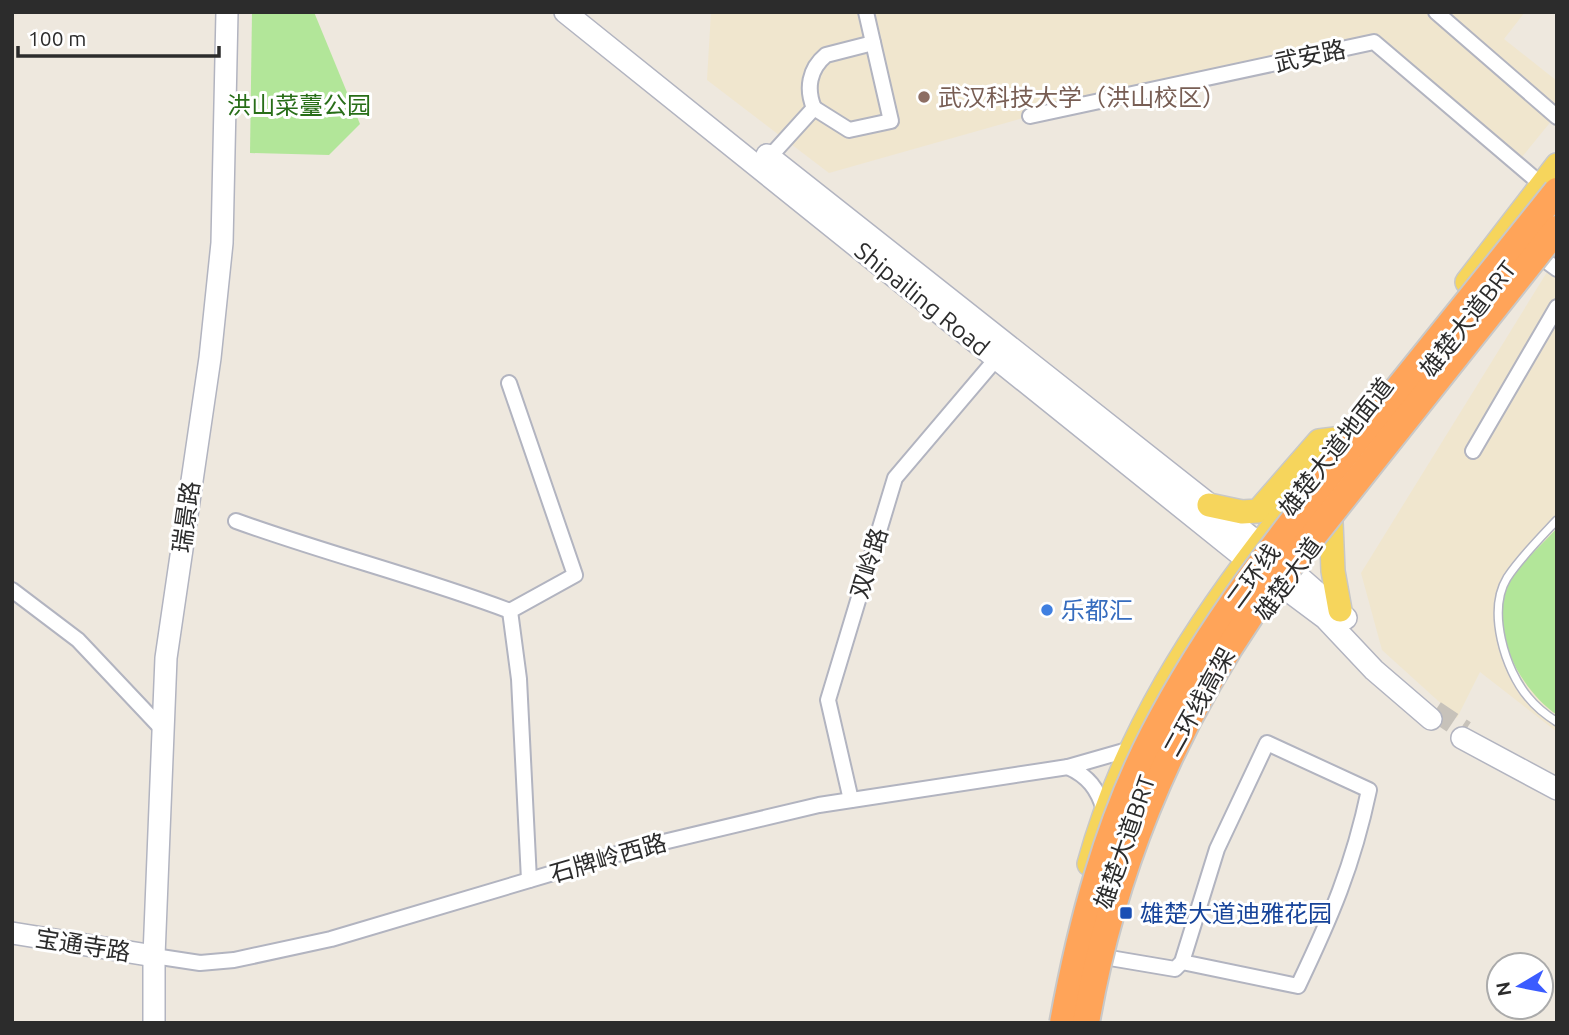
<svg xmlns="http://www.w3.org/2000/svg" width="1569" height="1035" font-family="Ubuntu,'Noto Sans SC',sans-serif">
<rect width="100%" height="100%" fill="#eee8de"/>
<g fill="#f0e6ce">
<polygon points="711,12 1525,12 1504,39 1557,81 1557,114 1517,163 1374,42 1030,116 829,173 707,80"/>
<polygon points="1557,256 1557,732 1480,672 1457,718 1382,650 1361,573"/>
</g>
<g fill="#b2e699">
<polygon points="252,12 314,12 360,124 329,155 250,153"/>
<path d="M1557 528V715C1519 689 1486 626 1510 581 1521 562 1542 545 1557 528Z"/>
</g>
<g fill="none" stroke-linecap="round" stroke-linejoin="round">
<polyline stroke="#c7c2ba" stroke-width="21" stroke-dasharray="21 10" stroke-linecap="butt" points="1435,711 1465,731"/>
<defs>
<path id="lane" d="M1557 520C1540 538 1520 558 1507 578 1487 611 1505 670 1528 697 1536 707 1546 715 1557 722"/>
<g id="street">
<polyline points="1436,12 1557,117"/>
<polyline points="814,108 849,130 891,121 866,12"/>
<polyline points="1030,116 1374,42 1542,185"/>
<path d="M765 162 814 108C806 89 809 69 826 55L873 43"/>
<polyline points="1535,253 1557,269"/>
<polyline points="509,383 575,575 510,611 519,679 529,880"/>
<polyline points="1473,451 1557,307"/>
<path d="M236 521C327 554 420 577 510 611"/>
<polyline points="12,590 78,640 163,730"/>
<polyline points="851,800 828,700 895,478 996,359"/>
<path d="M1104 810C1098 789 1088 776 1068 767L1131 749"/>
<polyline points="154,956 200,963 234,960 331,939 634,849 819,805 1068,767"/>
<path d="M1110 958 1175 969 1182 962 1217 849 1267 743 1369 790C1353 866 1331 917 1298 986L1182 962"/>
</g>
<g id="secondary">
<polyline points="565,12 1247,560 1325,618 1374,670 1431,719"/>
<polyline points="767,155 1281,561 1346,618"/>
<polyline points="1462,738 1557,789"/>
<polyline points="12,933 154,956"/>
<polyline points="154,1023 154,956 166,658 210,358 222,243 227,12"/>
</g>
<g id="primary">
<polyline points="1467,282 1557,165"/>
<polyline points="1209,505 1242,512 1258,511 1319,441 1343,438"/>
<polyline points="1331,522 1333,571 1340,610"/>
<path d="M1089 864C1124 736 1196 624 1278 520"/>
</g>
</defs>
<use href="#lane" stroke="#b2b4c0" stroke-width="10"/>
<use href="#street" stroke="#b2b4c0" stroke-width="18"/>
<use href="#secondary" stroke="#b2b4c0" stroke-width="24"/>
<use href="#primary" stroke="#c8c8c8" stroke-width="26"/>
<use href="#lane" stroke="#fff" stroke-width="7"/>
<use href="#street" stroke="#fff" stroke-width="14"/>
<use href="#secondary" stroke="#fff" stroke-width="21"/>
<use href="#primary" stroke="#f6d55c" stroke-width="23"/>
<defs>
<g id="highway-bridge">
<path d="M1063 1023C1081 924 1107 825 1153 735 1209 625 1287 527 1364 431 1428 351 1493 271 1557 191"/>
<path d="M1086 1023C1111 876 1168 736 1252 613L1557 229"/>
</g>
</defs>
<use href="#highway-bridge" stroke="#c8c8c8" stroke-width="30" stroke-linecap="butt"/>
<use href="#highway-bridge" stroke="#ffa459" stroke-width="26"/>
</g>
<circle fill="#8d6e63" stroke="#fff" stroke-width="2.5" cx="924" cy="97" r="7"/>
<circle fill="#3f7fe0" stroke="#fff" stroke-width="2.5" cx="1047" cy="610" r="7"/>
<rect fill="#1a4fb4" stroke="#fff" stroke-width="2.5" x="1119" y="906" width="14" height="14" rx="3.5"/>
<g text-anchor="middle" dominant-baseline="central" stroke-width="6" stroke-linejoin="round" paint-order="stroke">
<g font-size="24" fill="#2c2c2c" stroke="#fff">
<text transform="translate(1310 56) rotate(-12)">武安路</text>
<text transform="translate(922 299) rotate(39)">Shipailing Road</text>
<text transform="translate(1468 319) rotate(-52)">雄楚大道BRT</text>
<text transform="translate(1336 447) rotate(-52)">雄楚大道地面道</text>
<text transform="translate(186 517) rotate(-82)">瑞景路</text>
<text transform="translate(869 563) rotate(-73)">双岭路</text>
<text transform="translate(1253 576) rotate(-54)">二环线</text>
<text transform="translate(1288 579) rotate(-54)">雄楚大道</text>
<text transform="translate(1199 702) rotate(-61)">二环线高架</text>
<text transform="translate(1125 842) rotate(-71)">雄楚大道BRT</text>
<text transform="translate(608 858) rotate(-16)">石牌岭西路</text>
<text transform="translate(83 945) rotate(9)">宝通寺路</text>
</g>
<g font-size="24" fill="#785e54" stroke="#fff" text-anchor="start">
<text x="938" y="97">武汉科技大学（洪山校区）</text>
</g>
<g font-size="24" fill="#286e18" stroke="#fff">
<text x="299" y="105">洪山菜薹公园</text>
</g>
<g font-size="24" fill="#366cbe" stroke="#fff" text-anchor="start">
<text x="1061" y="610">乐都汇</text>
</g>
<g font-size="24" fill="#164399" stroke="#fff" text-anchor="start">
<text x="1140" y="913">雄楚大道迪雅花园</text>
</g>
</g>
<rect width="1569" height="1035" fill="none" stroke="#2c2c2c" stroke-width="28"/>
<g transform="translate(1520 986) rotate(260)"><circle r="33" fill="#ffffff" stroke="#ababab" stroke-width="2"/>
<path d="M0-5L12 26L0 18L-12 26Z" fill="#3b5cff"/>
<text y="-10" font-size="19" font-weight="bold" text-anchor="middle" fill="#2c2c2c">N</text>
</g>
<path d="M18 46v10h201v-10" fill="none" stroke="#2c2c2c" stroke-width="3.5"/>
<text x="28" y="46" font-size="21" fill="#2c2c2c" stroke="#ffffff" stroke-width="5" paint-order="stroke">100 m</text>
</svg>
